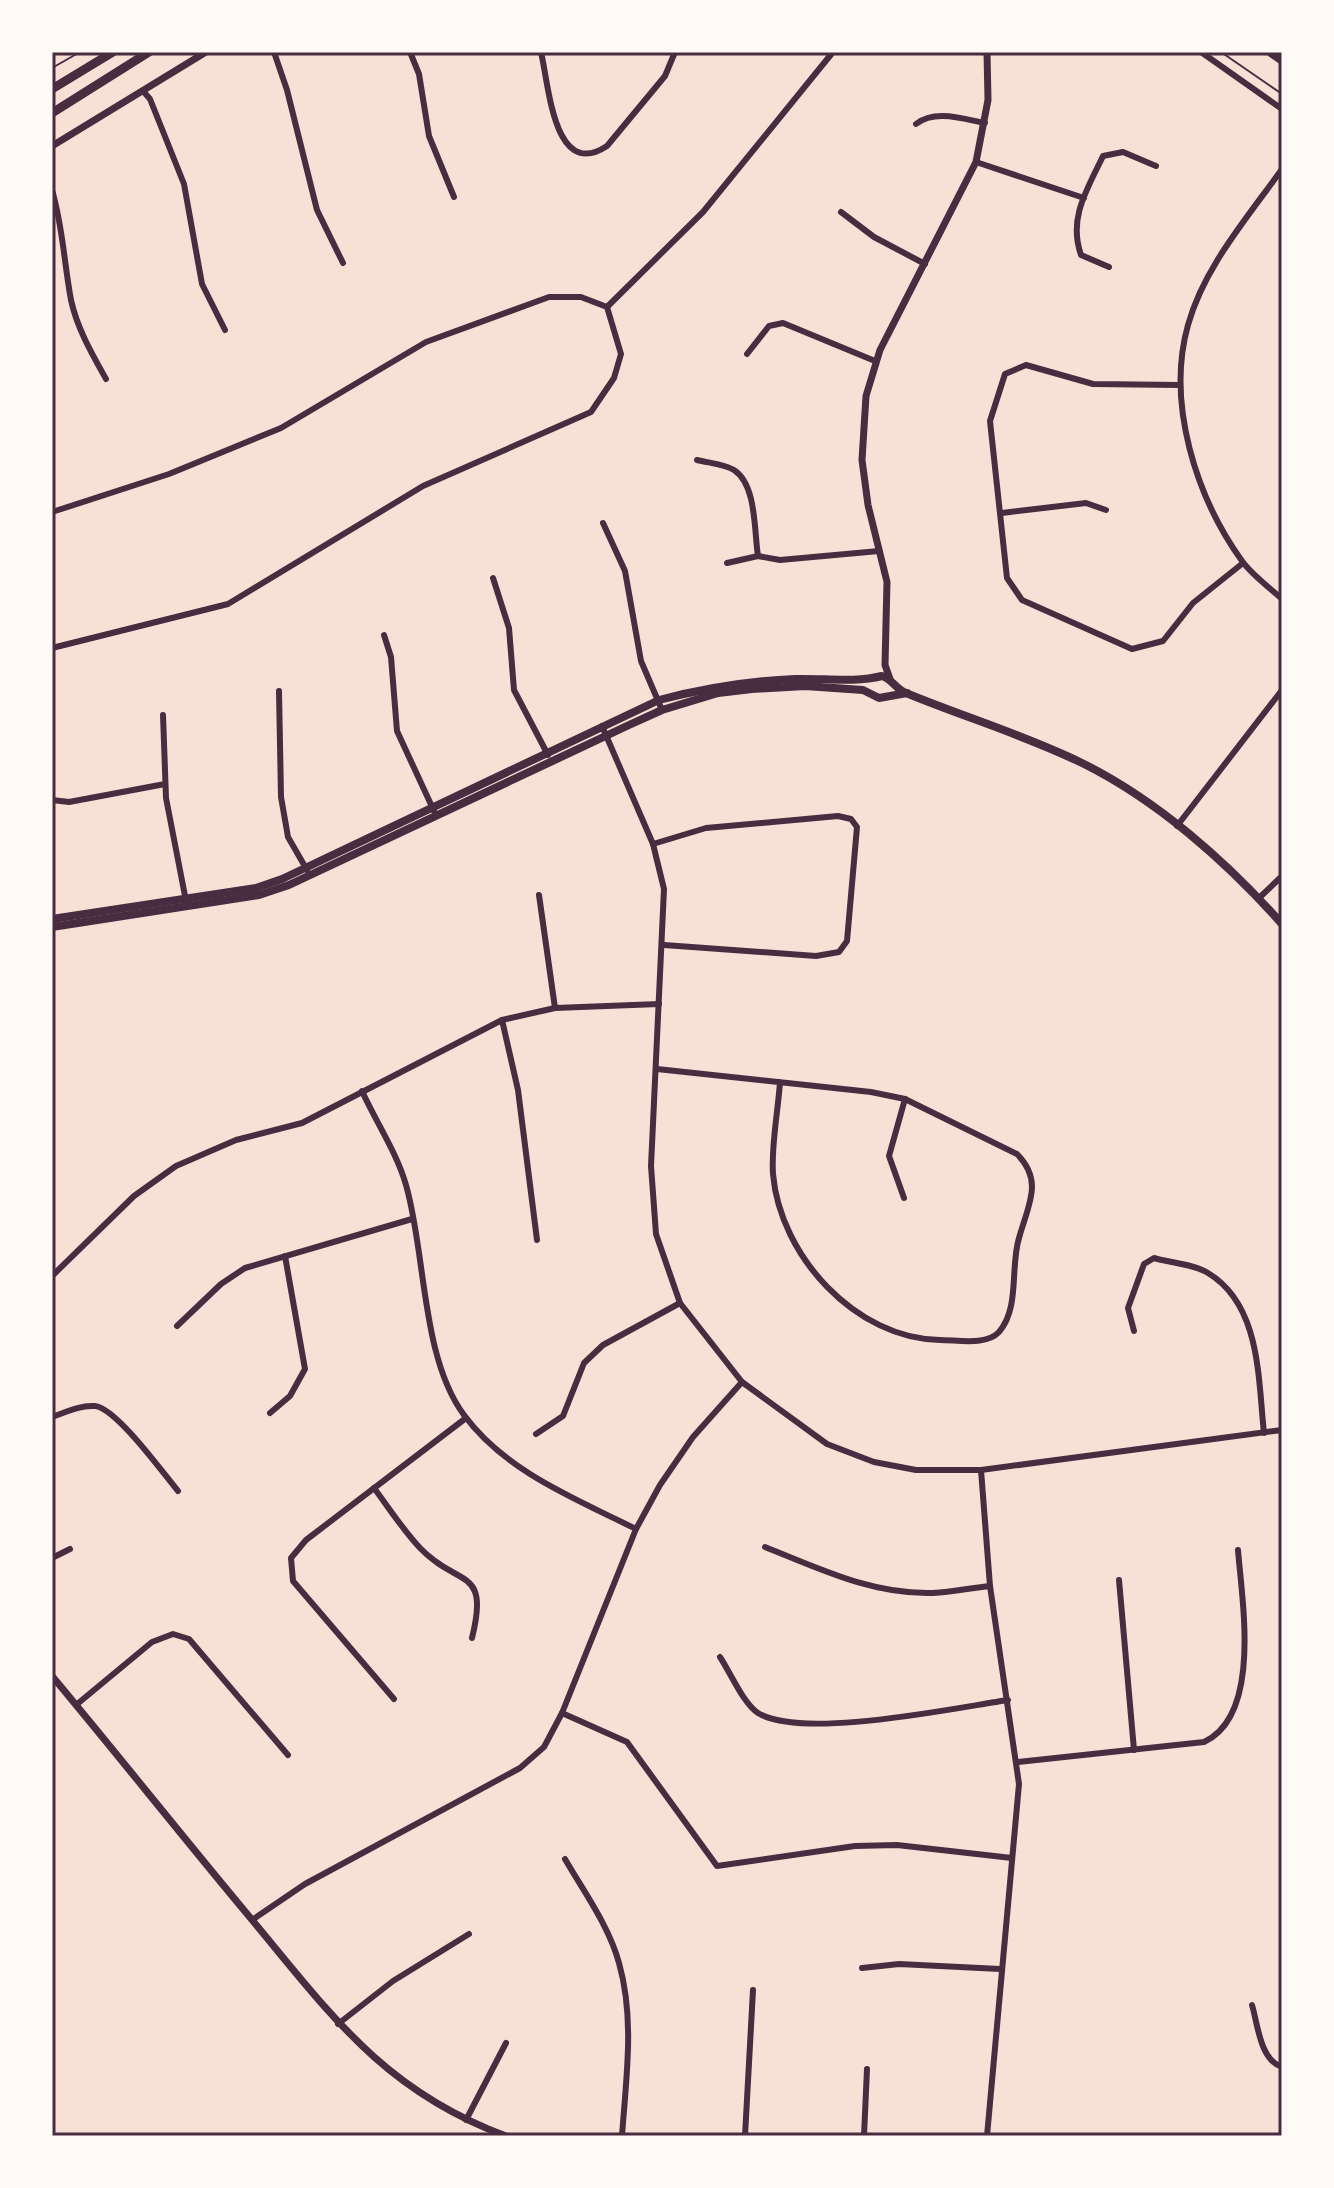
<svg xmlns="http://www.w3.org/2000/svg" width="1334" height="2188" font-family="'Exo 2',sans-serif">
<rect width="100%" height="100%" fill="#f7e1d7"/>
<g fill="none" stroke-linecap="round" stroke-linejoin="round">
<g stroke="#4a2c40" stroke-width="2">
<polyline points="1221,52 1282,94"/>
<polyline points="52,68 80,52"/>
</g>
<g stroke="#4a2c40" stroke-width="6">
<polyline points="274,52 287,90 317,210 343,263"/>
<polyline points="410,52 419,74 429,136 454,197"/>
<path d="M541 52C549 86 554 181 607 146L665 76 675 52"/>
<polyline points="1201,52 1282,109"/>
<polyline points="143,91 150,99 184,184 202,284 225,330"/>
<path d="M916 124C935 109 963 119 985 123"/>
<polyline points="976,162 1084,198"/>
<path d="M1282 169C1248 217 1204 267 1188 325 1166 403 1196 497 1242 561 1252 575 1269 587 1282 599"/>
<path d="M52 190C63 227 64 263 71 300 77 328 92 354 106 379"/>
<polyline points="841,212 874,237 925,264"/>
<path d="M1109 267 1081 255C1068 218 1087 190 1103 156L1123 152 1156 166"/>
<polyline points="607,307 703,212 833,52"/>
<polyline points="747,354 769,326 783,323 875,361"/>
<polyline points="1179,385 1093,384 1026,365 1005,374 990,421 1007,578 1022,600 1132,649 1163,641 1193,603 1243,563"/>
<path d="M697 460C709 463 724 464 734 470 757 485 754 532 758 556"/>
<polyline points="52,512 169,474 281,428 426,342 549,297 581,297 607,307 621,354 614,378 591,412 423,486 228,604 52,648"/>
<polyline points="1002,513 1086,503 1106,510"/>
<polyline points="603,523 625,571 641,661 662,710"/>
<polyline points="727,563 758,556 780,560 879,551"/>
<polyline points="493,578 509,628 514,690 548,755"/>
<polyline points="384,635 391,657 397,731 434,811"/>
<polyline points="279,691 281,797 288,837 307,870"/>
<polyline points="163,715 166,798 186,901"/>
<polyline points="602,726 653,844 664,889 651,1166 656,1234 680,1303 742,1382 827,1444 874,1462 916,1470 981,1470 1282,1430"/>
<polyline points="52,800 69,802 165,784"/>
<polyline points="1177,826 1282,690"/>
<polyline points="653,844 706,828 838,816 851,819 857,827 847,941 839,952 816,956 664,945"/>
<polyline points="539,895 555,1008"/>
<polyline points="1259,898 1282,876"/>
<polyline points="502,1020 518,1090 537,1240"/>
<path d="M657 1069 871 1092 905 1099 1017 1154C1044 1181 1028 1205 1019 1238 1010 1267 1020 1308 999 1332 986 1346 958 1340 940 1340 856 1339 780 1256 773 1174 771 1145 778 1112 780 1082"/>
<path d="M362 1091C376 1122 397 1153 406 1185 426 1254 421 1357 464 1415 506 1472 576 1499 636 1529"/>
<polyline points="904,1198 889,1156 905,1099"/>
<polyline points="52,1276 134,1196 176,1166 236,1140 302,1123 502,1020 555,1008 659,1004"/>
<polyline points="177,1326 221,1284 245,1268 412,1219"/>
<path d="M1134 1331 1128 1308 1144 1264 1154 1258C1171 1263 1194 1264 1208 1273 1261 1305 1258 1379 1264 1433"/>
<polyline points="270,1413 290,1396 305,1369 285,1256"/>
<path d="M52 1417C66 1412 80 1405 95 1406 116 1408 163 1473 178 1491"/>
<polyline points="536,1434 563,1416 584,1363 603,1345 680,1303"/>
<polyline points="981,1470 990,1586 1019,1784 987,2136"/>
<path d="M374 1488C389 1508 403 1530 420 1548 458 1588 490 1566 472 1638"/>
<path d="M765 1547C820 1569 873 1595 933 1593 952 1592 971 1588 990 1586"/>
<polyline points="52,1558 70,1549"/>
<polyline points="1119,1580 1134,1750"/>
<path d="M720 1657C730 1672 743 1703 758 1713 802 1740 954 1708 1008 1700"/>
<polyline points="394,1699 293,1581 291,1558 306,1540 466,1418"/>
<polyline points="76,1705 152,1642 173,1634 189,1639 288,1755"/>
<polyline points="562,1713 627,1742 717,1866 855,1846 897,1845 1012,1858"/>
<path d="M1018 1762 1204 1742C1262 1715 1242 1601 1238 1550"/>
<path d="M565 1859C584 1892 609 1926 619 1963 635 2019 626 2079 622 2136"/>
<polyline points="252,1920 305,1884 520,1768 544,1747 562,1713 636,1529 660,1485 693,1437 742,1382"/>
<polyline points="862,1968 899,1964 1000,1969"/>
<path d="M1252 2005C1258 2025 1260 2060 1282 2067"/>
<polyline points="338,2024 393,1981 469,1934"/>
<polyline points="466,2120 506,2043"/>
<polyline points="745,2136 753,1990"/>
<polyline points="864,2136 867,2069"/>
</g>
<g stroke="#4a2c40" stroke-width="7">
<polyline points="52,146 206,52"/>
<polyline points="890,679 885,665 887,582 868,505 862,460 866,396 880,350 976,162 988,100 987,52"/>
<path d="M52 1676C118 1755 182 1836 248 1915 329 2012 382 2090 506 2136"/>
</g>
<g stroke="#4a2c40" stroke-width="8">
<path d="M52 919 256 888 282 879 659 700C705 688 747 681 795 679 824 678 854 683 882 676 892 679 896 689 906 693 964 717 1025 735 1082 763 1157 800 1227 862 1282 924"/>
<polyline points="52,927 259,895 289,885 629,725 662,710 718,693 752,689 805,686 863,690 879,698 907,693"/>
</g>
<g stroke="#4a2c40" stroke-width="9">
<polyline points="52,89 113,52"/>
<polyline points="52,113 149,52"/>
</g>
<polyline stroke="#4a2c40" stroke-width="11" points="1272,52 1282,59"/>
</g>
<rect width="1334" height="2188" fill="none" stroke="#fffaf5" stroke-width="108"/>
<rect x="54" y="54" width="1226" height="2080" fill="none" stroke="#4a2c40" stroke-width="3"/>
</svg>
